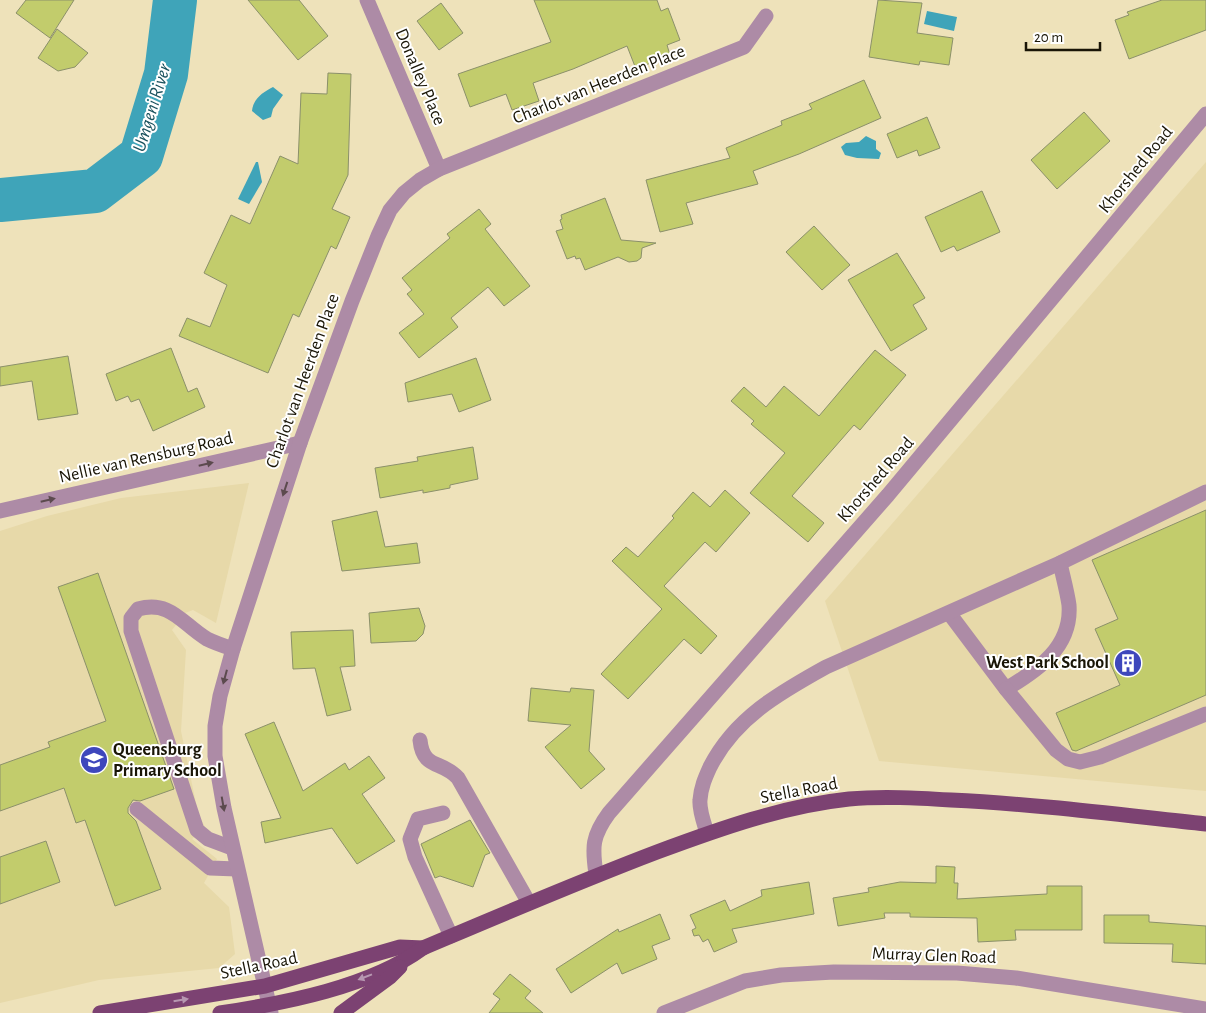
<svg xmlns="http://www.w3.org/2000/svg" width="1206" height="1013" font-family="'Alegreya Sans',sans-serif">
<rect width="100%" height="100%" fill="#eee2ba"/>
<g fill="#e7d9a9">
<polygon points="1206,162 1206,791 879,761 825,601"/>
<polygon points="249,483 216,623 193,610 185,613 172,630 186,650 181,731 198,813 205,827 192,839 217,859 204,883 229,907 235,954 219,968 99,980 0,1003 0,531 47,516 121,498"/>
</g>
<g fill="#3fa4b9">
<polygon points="927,11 957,17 954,31 924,24"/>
<path d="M273 87 283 95 273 109 271 117 263 120 252 111C253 99 263 92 273 87Z"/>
<polygon points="866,136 876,141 876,149 881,153 879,159 857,158 845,155 841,147 846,143 859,142"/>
<polygon points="256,162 258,162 262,182 249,204 238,199"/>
</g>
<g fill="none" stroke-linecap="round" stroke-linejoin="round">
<polyline stroke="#3fa4b9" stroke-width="44" points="0,200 95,191 141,156 166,74 175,0"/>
</g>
<g fill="#c2cc6c" stroke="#8b906a">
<polygon points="26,0 74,0 50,38 16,13"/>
<polygon points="248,0 299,0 328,36 298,60"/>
<polygon points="534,0 657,0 661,11 668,8 680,40 667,45 670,55 636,69 627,46 573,69 533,83 539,101 512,110 506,94 470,107 458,74 551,42"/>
<polygon points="878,0 922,3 917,33 953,38 949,65 920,61 919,65 869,57"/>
<polygon points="1162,0 1206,0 1206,30 1129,59 1115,20 1129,15 1127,12"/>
<polygon points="441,3 463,33 439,50 417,21"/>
<polygon points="57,29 88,53 75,67 58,71 38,58"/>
<polygon points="328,73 351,74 348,175 332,209 350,217 336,249 331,246 299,317 293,314 268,373 179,336 187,318 210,327 227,285 204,273 231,215 250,224 280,156 298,164 301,93 327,94"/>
<polygon points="864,80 881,118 799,154 753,171 758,184 686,203 693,224 660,232 646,180 730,158 726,148 782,125 781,121 812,109 809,104"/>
<polygon points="1084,112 1110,141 1057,189 1031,160"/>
<polygon points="927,117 940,148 919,156 917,150 897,158 887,134"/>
<polygon points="982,191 1000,232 957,251 954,246 941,252 925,217"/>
<polygon points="605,198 621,240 656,243 642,248 641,258 637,261 629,262 618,257 585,270 580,258 576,259 575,256 567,259 556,231 563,229 560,220 562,219 561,215"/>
<polygon points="479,209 491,224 485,229 530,286 504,306 488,287 451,318 458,327 419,358 399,333 424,314 407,294 412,290 402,278 450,238 447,234"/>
<polygon points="814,226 850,265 822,290 786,252"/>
<polygon points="897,253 925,298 913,305 927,329 891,351 848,280"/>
<polygon points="171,348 188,392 197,388 205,407 153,431 139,399 131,402 128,396 116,401 106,374"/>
<polygon points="875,350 906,375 860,430 854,425 792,496 824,523 808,542 750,493 785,453 751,424 754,421 731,401 744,387 766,407 784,386 819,416"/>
<polygon points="68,356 78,414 38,420 32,381 0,386 0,367"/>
<polygon points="476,358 491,400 459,412 452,394 408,402 405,383"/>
<polygon points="473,447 478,479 450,485 450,488 423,493 423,490 380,498 375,468 418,461 417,457"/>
<polygon points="725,490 750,513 716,552 705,542 664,586 717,636 701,654 684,639 628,699 601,674 662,609 612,561 626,547 638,557 674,518 672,516 693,492 710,507"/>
<polygon points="1206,510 1206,695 1076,751 1072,750 1056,713 1120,685 1095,629 1118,619 1092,560"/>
<polygon points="377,511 385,547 417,543 420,563 342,571 332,521"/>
<polygon points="98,573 174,789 140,801 133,800 128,808 128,813 136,821 161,889 115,906 85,820 76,823 64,788 0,811 0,765 50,747 48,742 106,721 58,587"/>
<polygon points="419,608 425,626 423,634 416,641 371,643 369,613"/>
<polygon points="353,630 355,666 340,667 351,710 327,716 315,668 293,669 291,632"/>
<polygon points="531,688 570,692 571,688 594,690 589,751 605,769 581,789 545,747 571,725 528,721"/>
<polygon points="274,722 303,791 345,763 349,770 369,756 385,778 362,794 395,841 357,864 332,828 265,843 261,822 281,818 245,734"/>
<polygon points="470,820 490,853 485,855 473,887 440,876 435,878 421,844"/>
<polygon points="46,841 60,882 0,904 0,857"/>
<polygon points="936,866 955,867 954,883 958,883 957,899 1047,894 1047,886 1082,886 1082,930 1015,930 1016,940 978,942 977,918 910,917 910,913 884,913 885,918 838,926 833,898 869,892 868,888 900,882 936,883"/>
<polygon points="809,882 814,914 732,929 737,942 714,952 708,939 703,942 699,935 694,936 692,930 696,928 690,915 725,900 730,911 762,896 761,890"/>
<polygon points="660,914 670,939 652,946 657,959 622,974 617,963 571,993 556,969 618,929 619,932"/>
<polygon points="1104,915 1149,915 1149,922 1206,926 1206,964 1172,962 1173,944 1104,943"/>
<polygon points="510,974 531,991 525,998 543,1013 489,1013 500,999 493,994"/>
</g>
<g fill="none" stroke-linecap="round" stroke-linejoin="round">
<g stroke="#ad8ba6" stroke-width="15">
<polyline points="367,0 439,169"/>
<polyline points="0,511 300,443"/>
<path d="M949 613 1006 689C1038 670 1072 647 1069 605 1067 591 1063 577 1060 563"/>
<polyline points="1006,689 1056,750 1068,759 1080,762 1100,757 1206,714"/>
<path d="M420 740C423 770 442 760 458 778L529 903"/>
<polyline points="137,809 210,868 237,869"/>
<polyline points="443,813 418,819 410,839 415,857 451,936"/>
<path d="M707 833C704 823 699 810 700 800 701 787 705 778 710 767 735 718 779 693 826 667L1060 563 1206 492"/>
<path d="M232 848 208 839 197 830 131 631V618L138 609C171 600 182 624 207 639 215 643 224 646 233 649"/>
<path d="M596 874C592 847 592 836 609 813L888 495 1206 114"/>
<polyline points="271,1013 224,808 215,756 215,726 220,696 233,649 300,443 352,301 378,236 390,210 404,193 420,180 439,169 744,47 766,16"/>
<polyline points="664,1013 745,981 781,975 834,972 957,973 1016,978 1206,1009"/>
</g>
<g stroke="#7c4272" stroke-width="15">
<polyline points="100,1013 265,986 400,947 423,948"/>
<path d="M220 1013C285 1003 370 987 423 948 501 915 578 882 657 852 719 829 783 806 849 799 883 796 917 798 951 800 1036 804 1121 815 1206 824"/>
<polyline points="341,1013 390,977 400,967"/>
</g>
</g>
<defs><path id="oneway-solid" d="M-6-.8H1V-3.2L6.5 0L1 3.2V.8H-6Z" transform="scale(1.25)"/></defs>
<g fill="#5c4a4e">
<use href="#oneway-solid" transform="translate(206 464) rotate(-13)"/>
<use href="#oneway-solid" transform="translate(285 489) rotate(108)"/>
<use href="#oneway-solid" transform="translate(48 500) rotate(-13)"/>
<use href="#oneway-solid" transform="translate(225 677) rotate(105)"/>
<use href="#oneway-solid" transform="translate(223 804) rotate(80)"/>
</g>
<g fill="#b797b1">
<use href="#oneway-solid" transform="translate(365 977) rotate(159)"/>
<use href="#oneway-solid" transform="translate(181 1000) rotate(-9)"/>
</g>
<defs>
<symbol id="building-disc" viewBox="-11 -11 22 22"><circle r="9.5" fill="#3e47bc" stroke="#fff"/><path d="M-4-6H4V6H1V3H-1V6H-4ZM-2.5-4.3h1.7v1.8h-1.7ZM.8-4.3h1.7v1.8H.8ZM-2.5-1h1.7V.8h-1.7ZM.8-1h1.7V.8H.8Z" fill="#fff"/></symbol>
<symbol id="school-disc" viewBox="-11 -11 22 22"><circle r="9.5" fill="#3e47bc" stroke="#fff"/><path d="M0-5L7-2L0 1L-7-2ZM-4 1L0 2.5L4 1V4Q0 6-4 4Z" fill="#fff"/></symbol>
</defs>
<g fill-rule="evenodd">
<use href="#building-disc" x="1112" y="647" width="32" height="32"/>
<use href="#school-disc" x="78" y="744" width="32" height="32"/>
</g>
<g text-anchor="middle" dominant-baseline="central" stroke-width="4" stroke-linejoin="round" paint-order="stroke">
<g font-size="18" fill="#191506" stroke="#fff">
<text transform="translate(420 77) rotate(67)">Donalley Place</text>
<text transform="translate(599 85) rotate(-22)">Charlot van Heerden Place</text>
<text transform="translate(1136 170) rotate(-51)">Khorshed Road</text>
<text transform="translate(303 381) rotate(-70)">Charlot van Heerden Place</text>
<text transform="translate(146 458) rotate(-13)">Nellie van Rensburg Road</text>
<text transform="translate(876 480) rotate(-49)">Khorshed Road</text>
<text transform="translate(799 791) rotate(-11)">Stella Road</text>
<text transform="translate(934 956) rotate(2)">Murray Glen Road</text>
<text transform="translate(259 966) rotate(-12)">Stella Road</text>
</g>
<g font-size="18" font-weight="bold" fill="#191506" stroke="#fff" text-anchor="end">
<text x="1109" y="663">West Park School</text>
<text x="113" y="750" text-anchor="start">Queensburg<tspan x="113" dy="21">Primary School</tspan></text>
</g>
<g font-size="19" font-style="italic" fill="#1a525e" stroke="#fff">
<text transform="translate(152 108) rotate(-73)">Umgeni River</text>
</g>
</g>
<path d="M1026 42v8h74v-8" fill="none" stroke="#191506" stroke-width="2.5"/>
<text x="1034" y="42" font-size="15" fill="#191506" stroke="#ffffff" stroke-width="4" paint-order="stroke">20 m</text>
</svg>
